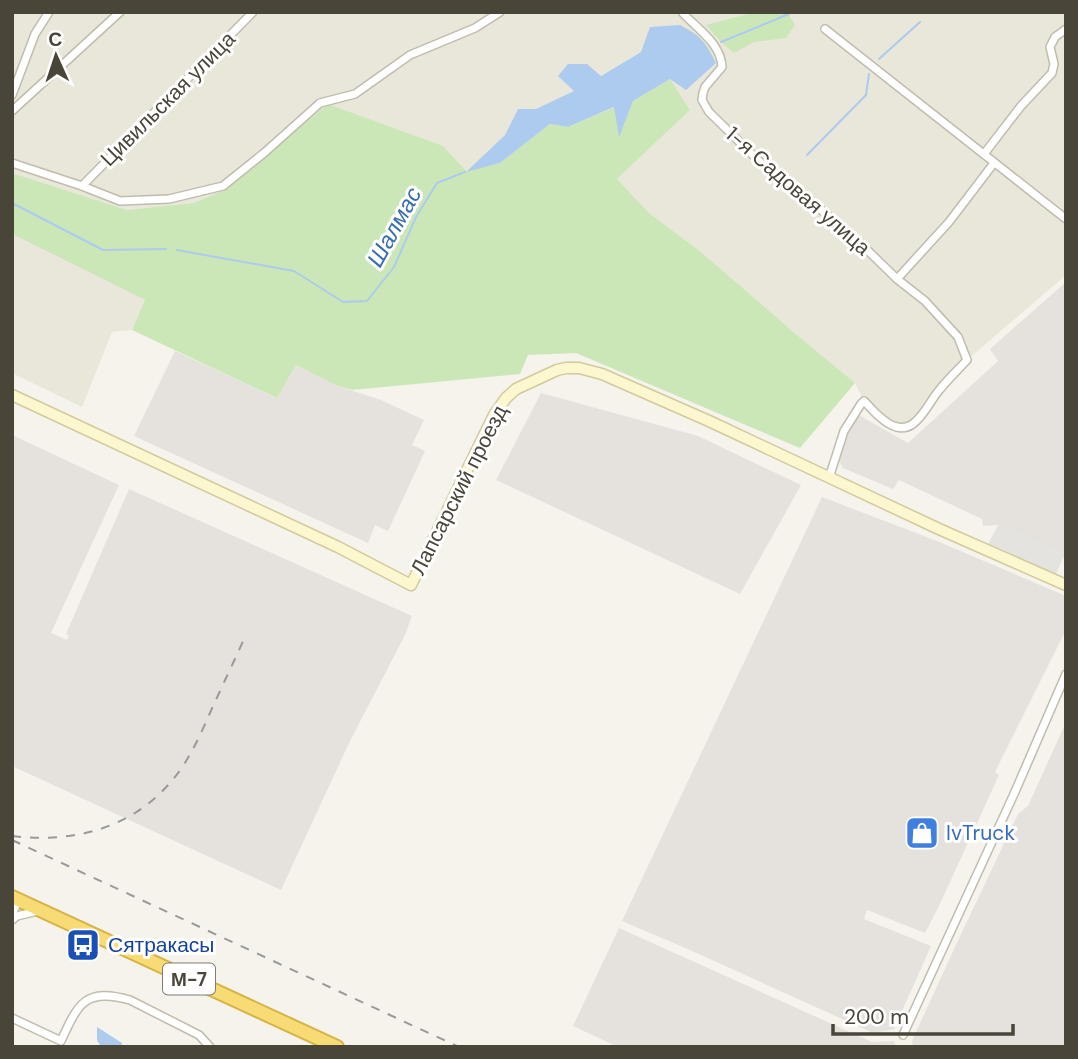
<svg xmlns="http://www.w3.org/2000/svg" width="1078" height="1059" font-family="'DM Sans',sans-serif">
<rect width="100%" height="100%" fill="#f5f3ec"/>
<g fill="#e9e6da">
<polygon points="12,12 1066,12 1066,275 967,360 919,418 898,427 864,401 855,383 791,330 701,252 649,213 617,179 690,110 670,79 641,52 575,91 536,109 518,109 505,135 466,172 442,146 328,104 222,192 194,203 127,210 12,173"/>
<polygon points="12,234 145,300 132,330 112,332 82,407 12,373"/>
</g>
<g fill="#e5e2dd">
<polygon points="1066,282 1066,559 1063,558 1060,554 998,525 983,526 982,519 899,480 893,489 843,468 838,459 841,453 838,452 857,414 908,443 998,361 990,349"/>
<polygon points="175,351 277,398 296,365 335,385 381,400 424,420 412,445 425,451 388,531 375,525 368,543 134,436"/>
<polygon points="541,393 698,436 801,485 740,594 496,480"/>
<polygon points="12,435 119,485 51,633 67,640 69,635 66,634 129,489 412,616 405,635 349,743 281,890 12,766"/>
<polygon points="822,497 937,541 1066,596 1066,630 995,772 999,775 939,906 925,933 867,910 864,919 931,946 894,1029 873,1033 690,950 622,921"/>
<polygon points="1066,722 1066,1047 913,1047 912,1041 954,949 1018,814 1028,806"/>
<polygon points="619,928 872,1042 894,1041 896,1047 618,1047 573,1026"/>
</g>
<g fill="#cbe7b7">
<polygon points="756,12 787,12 795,25 786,38 754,42 734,53 721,42 706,25"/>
<polygon points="670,79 690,110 617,179 649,213 701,252 791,330 855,383 800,448 576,353 528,355 520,374 352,390 335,385 296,365 277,398 132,330 145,300 12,234 12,173 127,210 194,203 222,191 328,104 443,146 466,171 500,163 550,124 568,127 615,107 619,135 633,101"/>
</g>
<polygon fill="#e4e3e0" points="998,525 1060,554 1063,558 1056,574 988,544"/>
<g fill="#accbee">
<path d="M680 25C701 36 705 41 716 63L686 90 670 79 633 101 619 137 614 107 568 127 550 124 500 163 466 172 505 135 518 109H536L574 91 558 76 568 64H587L601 76 641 52 650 27Z"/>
<polygon points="97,1027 122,1043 121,1047 101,1047 97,1040"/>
</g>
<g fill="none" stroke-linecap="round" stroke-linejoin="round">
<g stroke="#accbee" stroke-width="2">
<polyline points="721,42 789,14"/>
<polyline points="879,59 920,22"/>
<polyline points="807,155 866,95 869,74"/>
<polyline points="12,203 103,250 166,249"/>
<polyline points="177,250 294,271 343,302 367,301 394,267 416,217 437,183 465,172"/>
</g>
<defs>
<g id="street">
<path d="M682 12C697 29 721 43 722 67L705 87 703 93 702 100 709 112 761 163 806 197 858 241 897 279 925 301 958 337 967 360C957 371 946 381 937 393 930 402 924 415 914 423 896 438 875 413 864 401L861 404 844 431 829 478"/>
<polyline points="825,29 1066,219"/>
<polyline points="12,95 35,34 49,12"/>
<polyline points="12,111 120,12"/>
<polyline points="984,154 1021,106 1052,73 1054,64 1050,47 1055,37 1066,29"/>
<polyline points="12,163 82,186 120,201 169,199 223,186 264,153 320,103 355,94 410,55 475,28 500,12"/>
<polyline points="82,186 253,12"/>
<polyline points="897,279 949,222 994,163"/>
<polyline points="12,914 19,900"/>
<polyline points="12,920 17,916 38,911"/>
<path d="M12 1018 61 1041C78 1004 85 987 130 1000L199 1035 210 1047"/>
<polyline points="903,1035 1014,794 1066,674"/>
</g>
<polyline id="secondary" points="12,395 338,547 411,585 494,415 506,398 516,389 557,370 566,368 579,368 602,374 709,421 939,529 1066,585"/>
<polyline id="highway" points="12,897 337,1047"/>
</defs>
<use href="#street" stroke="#c0bcae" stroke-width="10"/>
<use href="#secondary" stroke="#d2ca9d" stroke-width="13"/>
<use href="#highway" stroke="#d6b344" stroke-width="16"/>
<use href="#street" stroke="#fff" stroke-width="7"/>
<use href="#secondary" stroke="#fcf7ce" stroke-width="10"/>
<use href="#highway" stroke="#f7db75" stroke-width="12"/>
<g stroke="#999" stroke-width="2" stroke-dasharray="9 9" stroke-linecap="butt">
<path d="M12 836C81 844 143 825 183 766 194 749 202 731 210 713 221 688 233 664 244 639"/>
<polyline points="12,840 459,1047"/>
</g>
</g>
<defs>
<symbol id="shop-square" viewBox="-11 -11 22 22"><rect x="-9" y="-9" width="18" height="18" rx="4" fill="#3f7fe0" stroke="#fff"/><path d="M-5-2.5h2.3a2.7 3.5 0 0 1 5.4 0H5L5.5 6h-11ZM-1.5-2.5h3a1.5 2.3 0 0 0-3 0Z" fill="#fff"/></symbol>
<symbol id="bus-square" viewBox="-11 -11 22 22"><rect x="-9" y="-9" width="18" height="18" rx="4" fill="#1a4fb4" stroke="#fff"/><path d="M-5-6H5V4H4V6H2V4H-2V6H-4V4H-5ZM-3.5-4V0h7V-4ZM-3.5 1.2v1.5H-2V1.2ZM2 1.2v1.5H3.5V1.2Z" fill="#fff"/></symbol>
</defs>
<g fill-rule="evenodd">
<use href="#shop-square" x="903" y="814" width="38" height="38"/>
<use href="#bus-square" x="64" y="926" width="38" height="38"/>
</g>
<g text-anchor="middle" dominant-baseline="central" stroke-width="6" stroke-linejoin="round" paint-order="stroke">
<rect fill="#fff" stroke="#807d74" stroke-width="2" x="163" y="963.5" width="52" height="31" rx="5"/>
<g font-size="19" font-weight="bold" fill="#494539">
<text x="189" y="979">М-7</text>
</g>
<g font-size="21" fill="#494539" stroke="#fff">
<text transform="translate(168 99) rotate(-45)">Цивильская улица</text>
<text transform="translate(798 191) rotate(41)">1-я Садовая улица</text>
<text transform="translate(459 490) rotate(-63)">Лапсарский проезд</text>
</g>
<g font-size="21" fill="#366cbe" stroke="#fff" text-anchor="start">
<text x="946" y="833">IvTruck</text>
</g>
<g font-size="21" fill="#164399" stroke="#fff" text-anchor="start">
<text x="108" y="945">Сятракасы</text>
</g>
<g font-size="23" font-style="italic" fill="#376eb1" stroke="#fff">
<text transform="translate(394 227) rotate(-61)">Шалмас</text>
</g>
</g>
<rect width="1078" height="1059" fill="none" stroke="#494539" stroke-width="28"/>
<g transform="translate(56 56) rotate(357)" stroke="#ffffff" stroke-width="5" paint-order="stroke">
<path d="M0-5L12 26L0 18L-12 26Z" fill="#494539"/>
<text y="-10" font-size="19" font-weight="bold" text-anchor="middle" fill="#494539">С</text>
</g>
<path d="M833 1024v10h180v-10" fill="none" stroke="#494539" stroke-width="3.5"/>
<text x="844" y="1024" font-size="21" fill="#494539" stroke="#ffffff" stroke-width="5" paint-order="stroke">200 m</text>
</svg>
